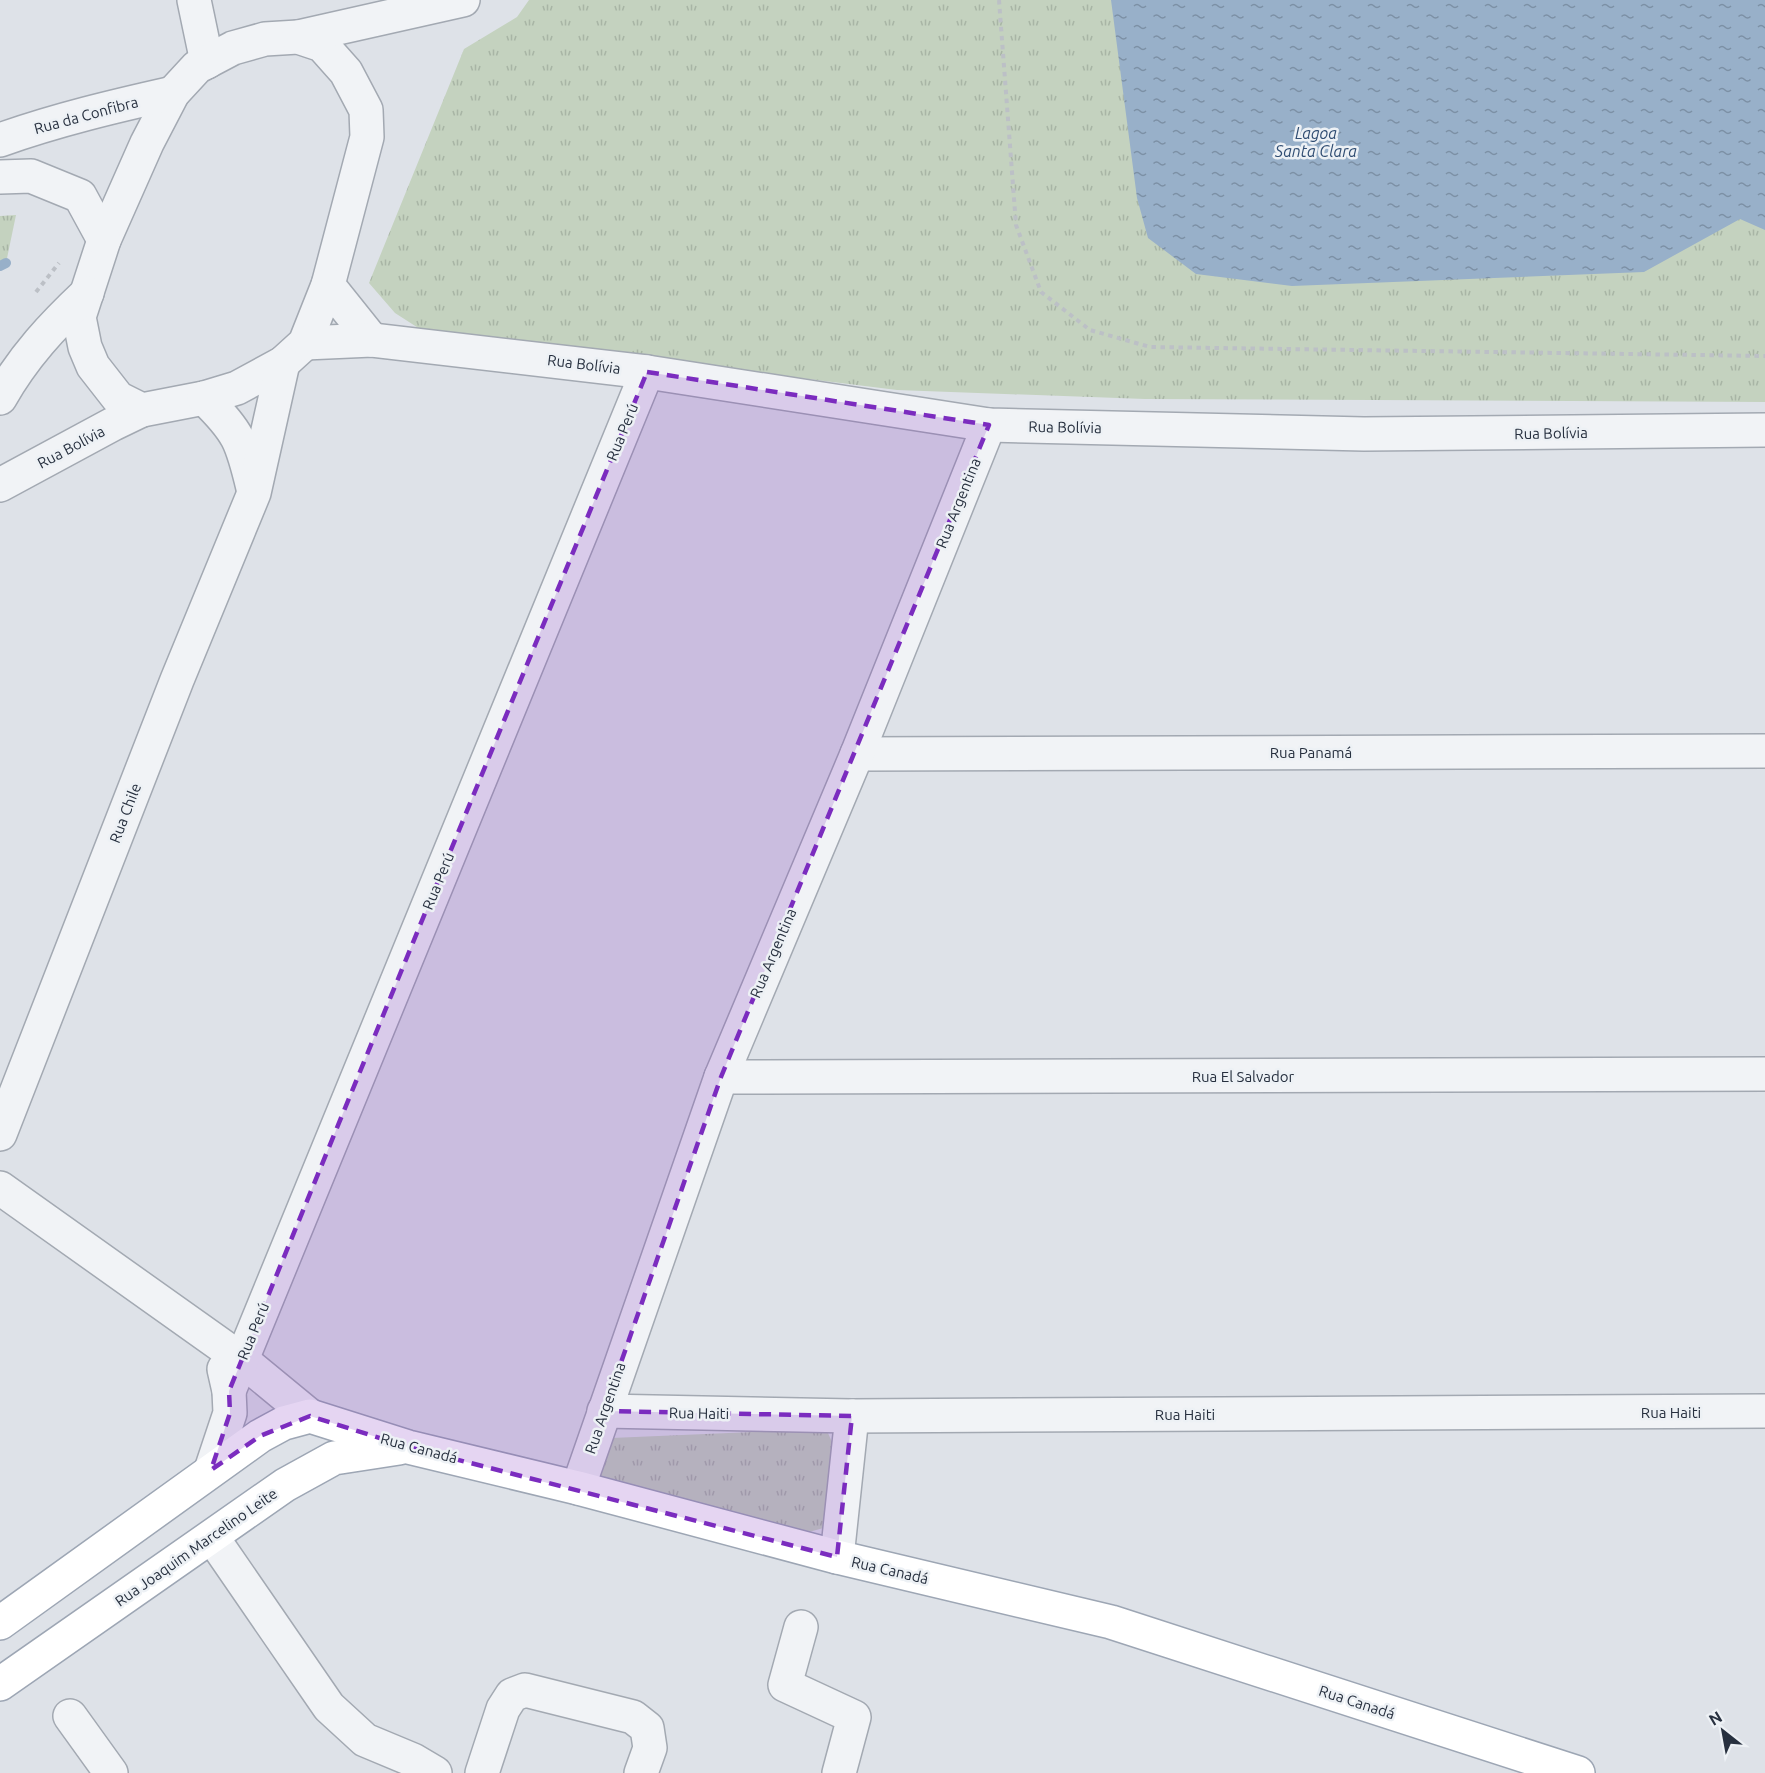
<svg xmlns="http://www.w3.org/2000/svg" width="1765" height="1773" font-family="Ubuntu,sans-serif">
<defs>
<pattern id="park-tufts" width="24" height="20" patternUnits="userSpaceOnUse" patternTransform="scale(1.5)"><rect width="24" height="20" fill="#c4d2bf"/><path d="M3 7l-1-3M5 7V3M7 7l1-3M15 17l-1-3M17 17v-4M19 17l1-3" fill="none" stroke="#a8b5a5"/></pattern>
<pattern id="water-ripples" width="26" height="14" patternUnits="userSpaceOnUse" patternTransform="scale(1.5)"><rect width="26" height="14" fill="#98b0c9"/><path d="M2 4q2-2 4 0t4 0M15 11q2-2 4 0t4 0" fill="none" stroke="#7c90a5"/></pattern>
</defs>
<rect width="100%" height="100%" fill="#dee2e8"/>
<g fill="url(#park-tufts)">
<polygon points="529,0 1765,0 1765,402 1145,399 897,390 423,331 395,313 369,283 464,49 517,17"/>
<polygon points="16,215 6,263 0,266 0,216"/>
<polygon points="820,1429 828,1433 835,1449 827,1527 809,1532 610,1488 599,1480 595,1450 611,1438"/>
</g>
<polygon fill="url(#water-ripples)" points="1111,0 1765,0 1765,230 1740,219 1644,272 1292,286 1196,274 1148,238 1137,198"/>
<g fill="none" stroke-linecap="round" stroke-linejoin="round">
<polyline stroke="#98b0c9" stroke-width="10" points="0,266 6,263"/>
<defs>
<g id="minor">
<polyline points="194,0 207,62"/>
<polygon points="298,37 322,45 346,72 366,110 367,137 328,285 305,343 283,363 237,388 204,398 142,410 118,398 93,366 85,347 79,317 104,240 147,143 173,93 197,67 233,48 265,39"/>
<polyline points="298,37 463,0"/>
<path d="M0 140C56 120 115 106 173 93"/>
<polyline points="0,177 31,176 80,196 104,240"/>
<polyline points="328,285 372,340"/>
<polyline points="305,343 372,340 647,372 989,425 1364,434 1765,430"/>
<path d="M0 398C24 356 52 326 87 293"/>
<path d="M204 398C239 432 242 442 253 488"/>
<polyline points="0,485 113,424 142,410"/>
<polyline points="857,754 1765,751"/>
<polyline points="721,1077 1765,1074"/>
<polyline points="0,1134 177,680 254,493 283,363"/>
<polyline points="0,1188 242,1360 310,1416"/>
<polyline points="229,1391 647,372"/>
<polyline points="604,1411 852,1416 1765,1411"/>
<polyline points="211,1470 230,1413 229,1391 224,1369"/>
<polyline points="578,1488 721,1077 857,754 989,425"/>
<polyline points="212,1537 329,1707 365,1740 413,1760 435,1773"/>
<polyline points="837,1557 852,1416"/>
<polyline points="801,1627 785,1685 854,1717 839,1773"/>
<polyline points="70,1716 111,1773"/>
<polyline points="482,1773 503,1709 512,1695 525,1690 633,1717 647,1728 650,1748 641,1773"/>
</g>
<g id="major">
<polyline points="0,1623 260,1436 284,1423 310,1416 408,1447 578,1488 837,1557 1111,1622 1578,1773"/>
<polyline points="0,1684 285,1485 334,1458 399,1448"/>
</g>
</defs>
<use href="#minor" stroke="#a3a9b2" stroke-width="36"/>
<use href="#major" stroke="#9da6b4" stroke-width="36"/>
<g stroke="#bcc0c6" stroke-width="4" stroke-dasharray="4.5 4.5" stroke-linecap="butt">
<polyline points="999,0 1016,225 1041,292 1090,330 1150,347 1765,356"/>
<polyline points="36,292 59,263"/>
</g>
<use href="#minor" stroke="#f1f3f6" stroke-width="33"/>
<use href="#major" stroke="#fff" stroke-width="33"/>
</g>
<path fill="#7b2cbf" fill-opacity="0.2" stroke="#7b2cbf" stroke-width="4.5" stroke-dasharray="12 8" stroke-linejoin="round" d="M647 372 989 425 721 1077 604 1411 852 1416 837 1557 408 1447 310 1416 260 1436 211 1470 230 1413 229 1391Z"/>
<g text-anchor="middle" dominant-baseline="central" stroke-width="5" stroke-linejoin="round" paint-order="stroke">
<g font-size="15" fill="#27303f" stroke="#edf1f5">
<text transform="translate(86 115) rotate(-15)">Rua da Confibra</text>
<text transform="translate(584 364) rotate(7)">Rua Bolívia</text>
<text transform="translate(1065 427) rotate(1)">Rua Bolívia</text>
<text transform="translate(622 432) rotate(-68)">Rua Perú</text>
<text transform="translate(1551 433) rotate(-1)">Rua Bolívia</text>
<text transform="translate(71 447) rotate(-28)">Rua Bolívia</text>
<text transform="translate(958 503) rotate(-68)">Rua Argentina</text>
<text x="1311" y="752">Rua Panamá</text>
<text transform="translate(125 813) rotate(-69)">Rua Chile</text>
<text transform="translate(438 881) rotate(-68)">Rua Perú</text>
<text transform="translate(773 953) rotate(-67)">Rua Argentina</text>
<text x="1243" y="1076">Rua El Salvador</text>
<text transform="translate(253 1331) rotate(-68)">Rua Perú</text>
<text transform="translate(605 1408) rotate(-71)">Rua Argentina</text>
<text x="1671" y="1412">Rua Haiti</text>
<text transform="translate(699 1413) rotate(1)">Rua Haiti</text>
<text x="1185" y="1414">Rua Haiti</text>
<text transform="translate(419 1448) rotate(15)">Rua Canadá</text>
<text transform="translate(196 1547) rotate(-35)">Rua Joaquim Marcelino Leite</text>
<text transform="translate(890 1570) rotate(13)">Rua Canadá</text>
<text transform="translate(1357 1702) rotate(18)">Rua Canadá</text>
</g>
<g font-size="16" font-style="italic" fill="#314e73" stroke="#edf1f5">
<text x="1316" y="133">Lagoa<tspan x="1316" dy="18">Santa Clara</tspan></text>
</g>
</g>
<g transform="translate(1723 1731) rotate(329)" stroke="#edf1f5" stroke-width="4.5" paint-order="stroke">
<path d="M0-4.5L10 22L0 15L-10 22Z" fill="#27303f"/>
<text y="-9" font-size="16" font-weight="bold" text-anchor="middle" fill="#27303f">N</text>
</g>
</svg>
